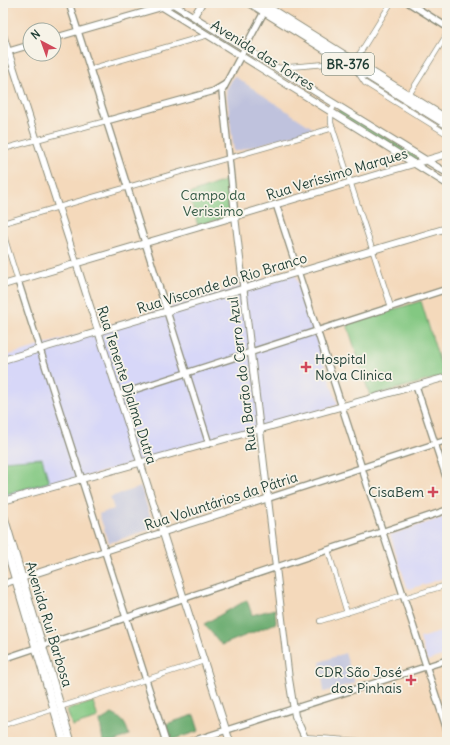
<svg xmlns="http://www.w3.org/2000/svg" width="450" height="745" font-family="Delius,sans-serif">
<rect width="100%" height="100%" fill="#f7f3e8"/>
<filter id="ink" filterUnits="userSpaceOnUse"><feTurbulence type="fractalNoise" baseFrequency=".025" numOctaves="2"/><feDisplacementMap in="SourceGraphic" scale="8" xChannelSelector="R" yChannelSelector="G"/><feConvolveMatrix kernelMatrix="1 2 1 2 8 2 1 2 1" color-interpolation-filters="sRGB"/></filter>
<filter id="wash" filterUnits="userSpaceOnUse"><feTurbulence type="fractalNoise" baseFrequency=".012" numOctaves="4" result="noise"/><feDisplacementMap in="SourceGraphic" scale="16" xChannelSelector="R" yChannelSelector="G"/><feGaussianBlur stdDeviation="0.9" result="paint"/><feColorMatrix in="noise" values="0 0 0 0 0 0 0 0 0 0 0 0 0 0 0 0 0 1.4 0 .05"/><feComposite in="paint" operator="in"/></filter>
<g filter="url(#wash)">
<rect width="100%" height="100%" fill="#f4d9bb"/>
<g fill="#d7d7f8">
<polygon points="294,270 338,405 3,500 3,357"/>
<polygon points="447,516 447,577 410,589 407,587 390,535"/>
<polygon points="447,630 447,654 427,661 420,638"/>
</g>
<g fill="#bfc2dd">
<polygon points="234,76 314,129 234,152 226,90"/>
<polygon points="141,487 154,528 109,543 99,514 114,509 110,497"/>
<polygon points="345,653 355,683 324,692 320,662"/>
</g>
<g fill="#83c882" stroke="#51825b">
<polygon points="340,109 419,158 414,162 337,113"/>
<polygon points="229,179 233,215 198,226 189,194"/>
<polygon points="421,301 444,376 370,396 347,324"/>
<polygon points="42,458 49,482 3,495 3,461"/>
<polygon points="93,702 98,718 72,726 67,710"/>
</g>
<g fill="#6aac70" stroke="#447452">
<polygon points="247,600 252,615 275,609 276,623 222,645 204,624"/>
<path d="M112 714C123 719 126 724 129 735L115 741 103 742 100 721Z"/>
<polygon points="194,715 199,731 171,740 166,724"/>
</g>
</g>
<g filter="url(#ink)">
<g fill="none" stroke-linecap="round" stroke-linejoin="round">
<defs>
<g id="minor">
<polyline points="355,61 391,3"/>
<polyline points="277,68 326,64 351,68"/>
<polyline points="90,69 208,35"/>
<polyline points="357,71 365,83 447,134"/>
<polyline points="409,95 447,34"/>
<polyline points="335,104 331,112 331,123 391,307"/>
<polyline points="3,149 106,121"/>
<polyline points="3,223 333,128"/>
<polyline points="3,233 18,281"/>
<polyline points="328,550 347,613"/>
<polyline points="404,598 447,585"/>
<polyline points="320,621 403,595"/>
<polyline points="60,707 204,661"/>
<polyline points="3,725 54,709"/>
<polyline points="304,737 374,742"/>
</g>
<g id="tertiary">
<polyline points="69,3 209,444"/>
<polyline points="409,3 447,27"/>
<polyline points="54,38 162,7"/>
<polyline points="3,53 30,45"/>
<polyline points="106,121 214,91 224,85"/>
<polyline points="276,204 447,730"/>
<polyline points="235,216 222,91 264,12"/>
<polyline points="18,281 166,742"/>
<polyline points="416,386 447,480"/>
<polyline points="118,395 447,289"/>
<polyline points="269,498 447,440"/>
<polyline points="3,659 447,510"/>
<polyline points="189,742 447,660"/>
</g>
<g id="secondary">
<polyline points="156,3 447,184"/>
<polyline points="162,7 173,4 447,173"/>
<polyline points="194,16 202,3"/>
<polyline points="3,35 230,742"/>
<polyline points="235,216 289,679 295,716 307,742"/>
<polyline points="3,285 447,154"/>
<polyline points="3,360 447,228"/>
<polyline points="3,501 447,377"/>
<polyline points="3,584 269,498"/>
</g>
<g id="primary">
<polyline points="3,514 71,742"/>
<polyline points="3,537 64,742"/>
</g>
<g id="trunk">
<polyline points="250,3 447,125"/>
<polyline points="261,3 447,119"/>
</g>
</defs>
<use href="#minor" stroke="#8a8b78" stroke-width="6"/>
<use href="#tertiary" stroke="#8a8b78" stroke-width="8"/>
<use href="#secondary" stroke="#8a8b78" stroke-width="8"/>
<use href="#primary" stroke="#8a8b78" stroke-width="9"/>
<use href="#trunk" stroke="#8a8b78" stroke-width="9"/>
<use href="#minor" stroke="#fff" stroke-width="4.5"/>
<use href="#tertiary" stroke="#fff" stroke-width="5.5"/>
<use href="#secondary" stroke="#fff" stroke-width="6"/>
<use href="#primary" stroke="#fff" stroke-width="7"/>
<use href="#trunk" stroke="#fff" stroke-width="7"/>
</g>
</g>
<g fill="#d1495b" stroke="#f7f3e8" stroke-width="1.5">
<path d="M304 361h4v4h4v4h-4v4h-4v-4h-4v-4h4z"/>
<path d="M431 486h4v4h4v4h-4v4h-4v-4h-4v-4h4z"/>
<path d="M409 674h4v4h4v4h-4v4h-4v-4h-4v-4h4z"/>
</g>
<g text-anchor="middle" dominant-baseline="central" stroke-width="3.5" stroke-linejoin="round" paint-order="stroke">
<rect fill="#f7f3e8" stroke="#60746a" stroke-width="1" x="322" y="53" width="52" height="22" rx="3"/>
<g font-size="13" font-weight="bold" fill="#1f3d34">
<text x="348" y="64">BR-376</text>
</g>
<g font-size="14" fill="#1f3d34" stroke="#f7f3e8">
<text transform="translate(263 55) rotate(32)">Avenida das Torres</text>
<text transform="translate(337 174) rotate(-17)">Rua Veríssimo Marques</text>
<text transform="translate(222 283) rotate(-17)">Rua Visconde do Rio Branco</text>
<text transform="translate(242 374) rotate(-97)">Rua Barão do Cerro Azul</text>
<text transform="translate(127 385) rotate(72)">Rua Tenente Djalma Dutra</text>
<text transform="translate(221 501) rotate(-18)">Rua Voluntários da Pátria</text>
<text transform="translate(49 624) rotate(73)">Avenida Rui Barbosa</text>
</g>
<g font-size="14" fill="#335944" stroke="#f7f3e8">
<text x="213" y="195">Campo da<tspan x="213" dy="16">Verissimo</tspan></text>
</g>
<g font-size="14" fill="#1f3d34" stroke="#f7f3e8" text-anchor="end">
<text x="315" y="359" text-anchor="start">Hospital<tspan x="315" dy="16">Nova Clinica</tspan></text>
<text x="424" y="492">CisaBem</text>
<text x="402" y="672">CDR São José<tspan x="402" dy="16">dos Pinhais</tspan></text>
</g>
</g>
<rect width="450" height="745" fill="none" stroke="#f7f3e8" stroke-width="16"/>
<g transform="translate(42 42) rotate(319)"><circle r="19" fill="#f7f3e8" stroke="#a1aaa0"/>
<path d="M0-3L7 15L0 10L-7 15Z" fill="#d1495b"/>
<text y="-6" font-size="11" font-weight="bold" text-anchor="middle" fill="#1f3d34">N</text>
</g>
</svg>
